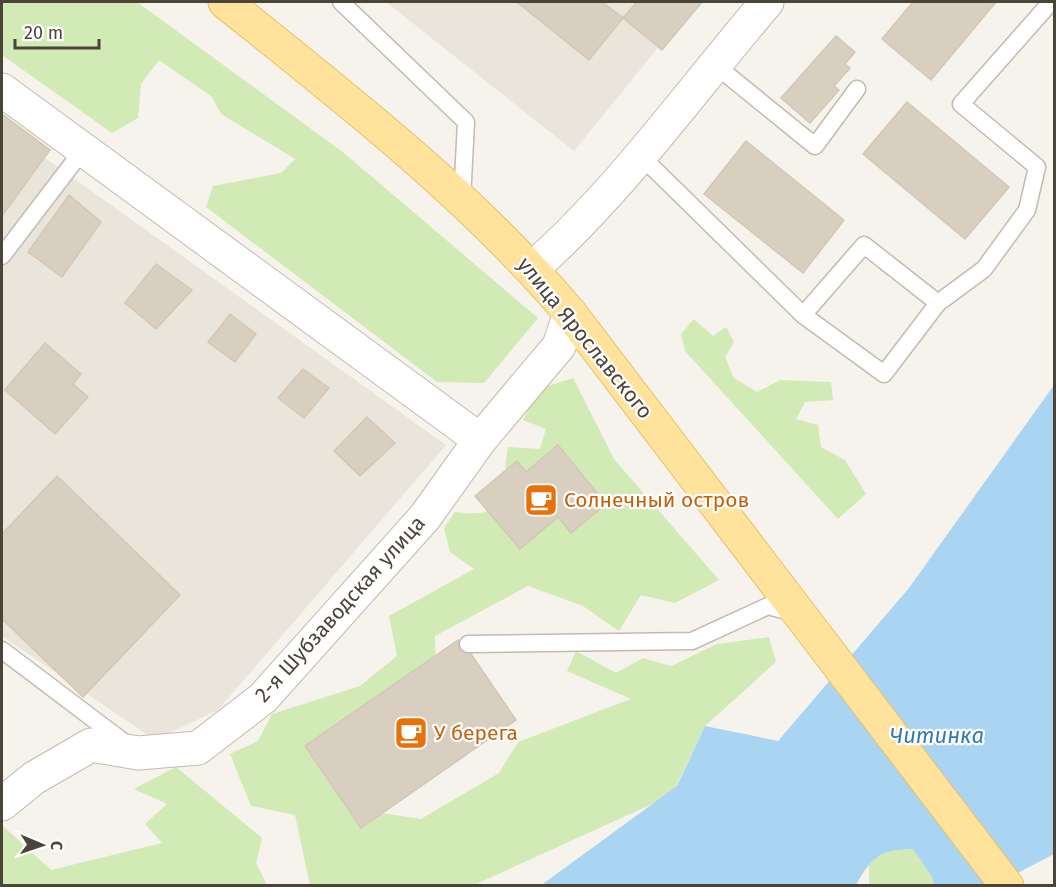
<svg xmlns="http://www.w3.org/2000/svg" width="1056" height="887" font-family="'Fira Sans',sans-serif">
<rect width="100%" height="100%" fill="#f6f3ec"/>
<g fill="#eae5da">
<polygon points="386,2 695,2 574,151"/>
<polygon points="2,127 446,445 218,710 155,740 2,636"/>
</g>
<g fill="#d2eab5">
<polygon points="2,2 137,2 344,153 538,318 484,383 437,382 206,207 213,186 281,173 295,159 221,114 212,97 159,60 141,84 138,118 112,133 2,55"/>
<polygon points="694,319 713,336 726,327 734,342 725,357 734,378 757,392 780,380 831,382 833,400 805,402 796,419 818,425 821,447 845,460 866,494 838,519 685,351 681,334"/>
<path d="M573 378 614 459 719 580 675 603 641 595 619 631 583 606 528 586 435 636 436 668 355 809 421 819 499 773 518 742 631 699 567 671 576 651 616 673 643 658 671 666 717 644 769 637 776 662 705 726 672 795 474 885H310L295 815 251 806 230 754 258 741 272 714 360 686 397 656 389 616 474 569 450 552 444 528 455 512C489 517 501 509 520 481L505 467 508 447 540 449 546 429 523 420 539 389Z"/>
<polygon points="176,767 262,838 256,863 267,885 2,885 2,825 51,870 162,843 145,824 167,804 134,789"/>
<polygon points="893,849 913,849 932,877 934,885 869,886 869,862"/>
</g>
<path fill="#a9d4f2" d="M1054 385V854L994 885H934L932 877 913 849C880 849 871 858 856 885L540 886 677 786 705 726 778 741 909 588Z"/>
<g fill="#d8cfc1" stroke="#d3c7b4" stroke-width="1.5">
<polygon points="517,2 602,2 623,18 589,60"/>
<polygon points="637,2 702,2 662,50 623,18"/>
<polygon points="913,2 996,2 931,80 882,39"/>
<polygon points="836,36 855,52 845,64 850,68 834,86 839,90 810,123 781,98"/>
<polygon points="907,102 1009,187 965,239 863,154"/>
<polygon points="2,114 50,150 2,216"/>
<polygon points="746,141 844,220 803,273 704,194"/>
<polygon points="69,195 101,222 62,277 28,252"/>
<polygon points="156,264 192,290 156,329 125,303"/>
<polygon points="230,314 256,334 235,362 208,342"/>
<polygon points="45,343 81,374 73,384 88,397 55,434 5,390"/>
<polygon points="303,369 329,388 304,418 278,398"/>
<polygon points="367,417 395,443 360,476 334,451"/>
<polygon points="558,445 606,504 571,533 558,517 520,549 475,496 517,461 526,472"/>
<polygon points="57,476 180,595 83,697 2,619 2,534"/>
<polygon points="458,640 459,650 471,654 516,720 361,828 305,746"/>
</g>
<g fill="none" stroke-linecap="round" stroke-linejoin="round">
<defs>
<g id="lane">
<polyline points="341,2 466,122 462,200"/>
<polyline points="714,64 815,146 857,89"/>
<polyline points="642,157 803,315 864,245 938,303 884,374 803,315"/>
<polyline points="2,256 83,150"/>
<polyline points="938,303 984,269 1027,210 1037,167 961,104 1051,2"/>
<polyline points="468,644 692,641 768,606 794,613"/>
<polyline points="2,650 125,743"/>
</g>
<g id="street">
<polyline points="2,90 480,440"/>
<path d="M533 268C622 189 690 92 767 2"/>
<polyline points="2,804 34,778 91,745 138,753 198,748 263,698 425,517 480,440 559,346 570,313"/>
</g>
<path id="primary" d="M225 2C346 99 469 194 570 313L1007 886"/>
</defs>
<use href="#lane" stroke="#c2bbae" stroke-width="19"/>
<use href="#street" stroke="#c2bbae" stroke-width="35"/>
<use href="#primary" stroke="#e6c16a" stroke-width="35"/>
<use href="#lane" stroke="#fff" stroke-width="16"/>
<use href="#street" stroke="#fff" stroke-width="33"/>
<use href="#primary" stroke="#ffe39c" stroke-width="33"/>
</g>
<defs>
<symbol id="cafe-square" viewBox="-11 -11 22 22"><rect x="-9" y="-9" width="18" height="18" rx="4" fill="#e8710a" stroke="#fff"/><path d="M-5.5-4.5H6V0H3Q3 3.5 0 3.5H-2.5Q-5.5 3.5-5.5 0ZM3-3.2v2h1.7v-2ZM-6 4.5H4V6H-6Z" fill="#fff"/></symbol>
</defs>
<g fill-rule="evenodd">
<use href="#cafe-square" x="522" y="481" width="38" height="38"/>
<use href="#cafe-square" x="392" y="714" width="38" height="38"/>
</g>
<g text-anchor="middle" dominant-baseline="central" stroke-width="4.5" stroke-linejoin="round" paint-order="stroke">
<g font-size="21" fill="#4b4439" stroke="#fff">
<text transform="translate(585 338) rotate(51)">улица Ярославского</text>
<text transform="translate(340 609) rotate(-48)">2-я Шубзаводская улица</text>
</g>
<g font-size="21" fill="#c56008" stroke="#fff" text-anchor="start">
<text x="564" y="500">Солнечный остров</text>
<text x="434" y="733">У берега</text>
</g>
<g font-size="22" font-style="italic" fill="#2e7ab2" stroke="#fff">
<text x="937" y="735">Читинка</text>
</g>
</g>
<rect width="1056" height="887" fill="none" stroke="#4b4439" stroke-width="6"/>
<g transform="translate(42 845) rotate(92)" stroke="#ffffff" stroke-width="4.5" paint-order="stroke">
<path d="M0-4.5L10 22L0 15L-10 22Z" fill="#4b4439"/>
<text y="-9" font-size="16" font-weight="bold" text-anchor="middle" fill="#4b4439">С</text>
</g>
<path d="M15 39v9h84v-9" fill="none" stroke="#4b4439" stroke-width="3"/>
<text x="24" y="39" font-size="18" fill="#4b4439" stroke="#ffffff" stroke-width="4.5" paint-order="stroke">20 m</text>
</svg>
